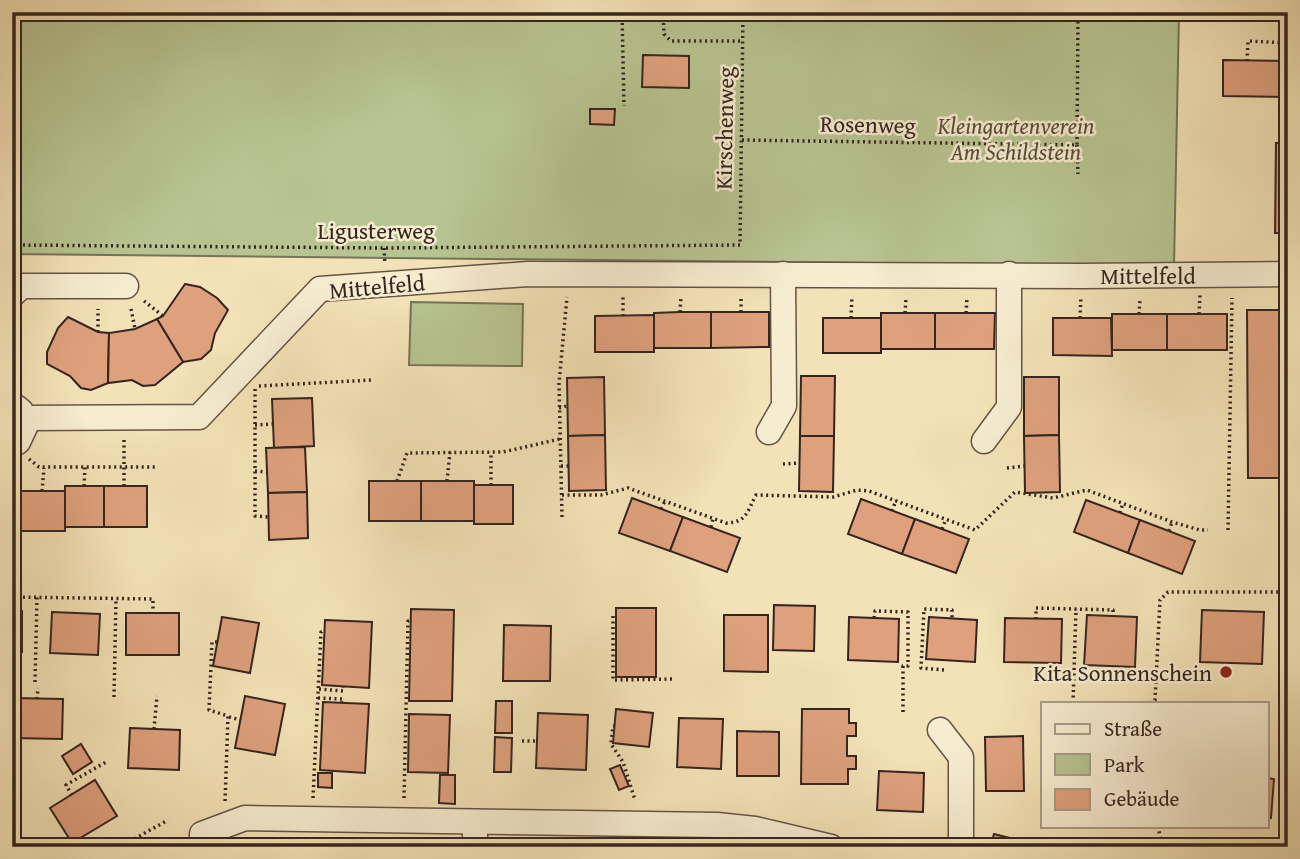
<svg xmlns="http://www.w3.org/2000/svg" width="1300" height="859" font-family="'Gentium Book Plus',serif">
<rect width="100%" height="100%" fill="#f3e2b7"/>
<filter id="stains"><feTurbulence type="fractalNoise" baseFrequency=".00286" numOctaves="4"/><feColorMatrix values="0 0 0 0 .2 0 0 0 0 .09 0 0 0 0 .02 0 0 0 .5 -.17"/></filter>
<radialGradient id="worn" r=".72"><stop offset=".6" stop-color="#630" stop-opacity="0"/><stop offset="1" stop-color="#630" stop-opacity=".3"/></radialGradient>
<g fill="#b7c491" stroke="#767458" stroke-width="2">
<polygon points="12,12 1179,12 1174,266 12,254"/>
<polygon points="411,302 523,304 522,366 409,365"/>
</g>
<g fill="#dea07d" stroke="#35251f" stroke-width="2">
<polygon points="643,55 689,56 689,88 642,87"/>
<polygon points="1223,60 1288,61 1288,97 1223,96"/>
<polygon points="590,109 615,109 614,125 590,124"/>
<polygon points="1276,143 1288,143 1288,233 1275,233"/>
<polygon points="185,284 200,287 217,298 228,310 215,333 211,350 201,359 183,362 157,319 163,316"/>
<polygon points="1247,310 1288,310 1288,478 1248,478"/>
<polygon points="680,312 711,312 711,348 654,348 654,313"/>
<polygon points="711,312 769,312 769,347 711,348"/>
<rect x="881" y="313" width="54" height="36"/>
<polygon points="935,313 995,313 994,349 935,349"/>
<rect x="1112" y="314" width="55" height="36"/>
<rect x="1167" y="314" width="60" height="36"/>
<polygon points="654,315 654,352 595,352 595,316"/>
<polygon points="68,317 98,332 109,333 108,383 91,390 81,388 70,376 47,364 47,352 58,328"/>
<rect x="823" y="318" width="58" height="35"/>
<polygon points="1053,318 1111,318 1112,356 1053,355"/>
<polygon points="157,319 183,362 155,385 143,386 132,380 108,383 109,333 135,329"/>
<polygon points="801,376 835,376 834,436 800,436"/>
<polygon points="604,377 605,435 568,436 567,378"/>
<polygon points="1024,377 1059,377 1059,435 1024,436"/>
<polygon points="312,398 314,446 274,448 272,399"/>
<polygon points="605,435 606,490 569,491 568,436"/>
<polygon points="1059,435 1060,492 1025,493 1024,436"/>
<polygon points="800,436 834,436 833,492 799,491"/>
<polygon points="305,447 307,492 268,493 266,448"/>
<rect x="369" y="481" width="52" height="40"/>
<rect x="421" y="481" width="53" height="40"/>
<rect x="474" y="485" width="39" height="39"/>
<rect x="65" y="486" width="39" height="41"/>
<rect x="104" y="486" width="43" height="41"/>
<rect x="18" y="491" width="47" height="40"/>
<polygon points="307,492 308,538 269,540 268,493"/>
<polygon points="632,498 683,517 670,551 619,533"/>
<polygon points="861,499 915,519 902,554 848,534"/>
<polygon points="1086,500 1140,520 1128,553 1074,532"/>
<polygon points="683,517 740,538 727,572 670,551"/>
<polygon points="915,519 969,539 956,573 902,554"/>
<polygon points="1140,520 1195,541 1182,574 1128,553"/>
<polygon points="774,605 815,606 814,651 773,650"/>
<rect x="616" y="608" width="40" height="69"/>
<polygon points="411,609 454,610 452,701 409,701"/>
<polygon points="1202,610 1264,612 1262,664 1200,662"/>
<rect x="12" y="611" width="10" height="41"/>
<polygon points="52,612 100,614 98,655 50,653"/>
<rect x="126" y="613" width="53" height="42"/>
<polygon points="724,615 768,615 768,672 724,671"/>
<polygon points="1087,615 1137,617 1135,667 1084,665"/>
<polygon points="222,617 259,623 250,673 213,666"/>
<polygon points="849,617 899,619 898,662 848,660"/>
<polygon points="929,617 977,620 975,662 926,659"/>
<polygon points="1005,618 1062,619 1061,663 1004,662"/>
<polygon points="325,620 372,622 369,688 322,685"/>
<polygon points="504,625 551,626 550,681 503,681"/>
<polygon points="245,696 285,704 275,755 235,748"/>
<polygon points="13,698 63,699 62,739 12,738"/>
<polygon points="496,701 512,701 512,733 495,733"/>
<polygon points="323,702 369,704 365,773 320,770"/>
<polygon points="616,709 653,713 649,747 613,743"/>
<polygon points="802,709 849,709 849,723 856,723 856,736 847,736 847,756 856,756 856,769 848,769 848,784 801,784"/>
<polygon points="538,713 588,715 586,770 536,768"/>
<polygon points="409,714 450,715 448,773 408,772"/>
<polygon points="679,718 723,719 721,769 677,767"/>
<polygon points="130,728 180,730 179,770 128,768"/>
<polygon points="737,731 779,732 779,776 737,776"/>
<polygon points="1023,736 1024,791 986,791 985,737"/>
<polygon points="495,737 512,738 511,772 494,772"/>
<polygon points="81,744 92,762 73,774 62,756"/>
<polygon points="620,765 629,786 619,790 610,769"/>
<polygon points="879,771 924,773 923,812 877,810"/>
<polygon points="318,773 332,773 332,788 318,787"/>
<polygon points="440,775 455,775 455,804 439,803"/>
<polygon points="1267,778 1274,779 1271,818 1267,818"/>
<polygon points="95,780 117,816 72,843 50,808"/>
<polygon points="994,834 1033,844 1032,847 990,847"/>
<polygon points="1068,840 1108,846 1067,847"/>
</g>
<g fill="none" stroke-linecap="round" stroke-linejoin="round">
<defs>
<g id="minor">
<polyline points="12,295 22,286 126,286"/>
<polyline points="12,404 21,411 26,425 18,442 12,445"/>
<polyline points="25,418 199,417 320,289 528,274 1082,276 1288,274"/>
<polyline points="769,432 784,406 783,274"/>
<polyline points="984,441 1009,407 1009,274"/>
<polyline points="940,730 961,757 961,847"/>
<polyline points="202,847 202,834 245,818 717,825 755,829 831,847"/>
<polyline points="475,847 475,822"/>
</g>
</defs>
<use href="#minor" stroke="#645445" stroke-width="27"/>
<g stroke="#35251f" stroke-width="3.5" stroke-dasharray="2 3.5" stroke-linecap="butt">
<polyline points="622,12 624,106"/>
<polyline points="663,12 664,34 671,41 743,41"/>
<polyline points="1247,61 1248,41 1288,43"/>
<polyline points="742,140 1077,145 1078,12"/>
<polyline points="1077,145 1078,174"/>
<polyline points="12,245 384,248 740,245 743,12"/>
<polyline points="384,248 385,264"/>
<polyline points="144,301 163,316"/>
<polyline points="131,309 135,329"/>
<polyline points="680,312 681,297"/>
<polyline points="741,312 741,297"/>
<polyline points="905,313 906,298"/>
<polyline points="966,313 967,298"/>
<polyline points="1139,314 1140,299"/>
<polyline points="1199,314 1200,295"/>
<polyline points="623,316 623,297"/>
<polyline points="851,318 852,296"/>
<polyline points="1080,318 1081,296"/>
<polyline points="98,332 98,309"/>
<polyline points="259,386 372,380"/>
<polyline points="255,389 255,516 269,517"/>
<polyline points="559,408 567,406"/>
<polyline points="255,425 273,424"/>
<polyline points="29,459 39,467 158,467"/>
<polyline points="783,464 799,463"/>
<polyline points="561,466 568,466"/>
<polyline points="1007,468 1025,466"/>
<polyline points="255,471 267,472"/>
<polyline points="397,481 407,453 503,452 560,439"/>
<polyline points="447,481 450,452"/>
<polyline points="491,485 491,452"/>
<polyline points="84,486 85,467"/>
<polyline points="124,486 124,439"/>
<polyline points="42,491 44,468"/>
<path d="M562 495H601L628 488 726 523C747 522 747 512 756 495L833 497 857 490 869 491 975 530 1015 492 1053 498 1087 490 1172 522 1200 530H1208"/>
<polyline points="661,509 665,501"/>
<polyline points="892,511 896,500"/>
<polyline points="1120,513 1123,503"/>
<polyline points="562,517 559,383 567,297"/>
<polyline points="711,527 713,519"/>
<polyline points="942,529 946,519"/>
<polyline points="1228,530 1232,298"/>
<polyline points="1169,531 1172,522"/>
<polyline points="12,597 153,599 153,613"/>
<polyline points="613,616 613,680 673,679"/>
<polyline points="874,618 875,611 908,612 908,666 903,666 903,715"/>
<polyline points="1036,619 1036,608 1113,610 1113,616"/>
<polyline points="217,642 212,642 209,710 228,716 225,802"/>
<polyline points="944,670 921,668 924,609 952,610 952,618"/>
<polyline points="35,682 37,597"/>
<polyline points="319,689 343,691 343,686"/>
<polyline points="114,697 116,598"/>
<polyline points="318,698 343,699 342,703"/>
<polyline points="37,699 38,688"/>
<polyline points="1073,703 1076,609"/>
<polyline points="1150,703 1155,700 1160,600 1168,592 1288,592"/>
<polyline points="229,717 241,720"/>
<polyline points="615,726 613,726 611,744 623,762 635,800"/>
<polyline points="154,729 157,696"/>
<polyline points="522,741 537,741"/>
<polyline points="72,795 66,785 106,762"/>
<polyline points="313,798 321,632 325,632"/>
<polyline points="404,798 408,621 411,621"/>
<polyline points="1158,826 1162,847"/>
<polyline points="120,847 168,820"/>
</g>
<use href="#minor" stroke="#f7ecd0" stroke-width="24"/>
</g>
<circle fill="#8f2418" stroke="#f7ecd0" stroke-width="2.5" cx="1226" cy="672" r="7"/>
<g text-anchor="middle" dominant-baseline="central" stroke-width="5" stroke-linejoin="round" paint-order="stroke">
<g font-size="23" fill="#35251f" stroke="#f7ecd0">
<text transform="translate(868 124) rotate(1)">Rosenweg</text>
<text transform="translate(724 128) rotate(-89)">Kirschenweg</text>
<text x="376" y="230">Ligusterweg</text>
<text x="1148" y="275">Mittelfeld</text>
<text transform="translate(377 286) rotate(-5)">Mittelfeld</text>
</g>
<g font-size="23" font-style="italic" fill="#564d3c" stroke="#f7ecd0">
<text x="1016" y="125">Kleingartenverein<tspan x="1016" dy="26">Am Schildstein</tspan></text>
</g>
<g font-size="23" fill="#35251f" stroke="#f7ecd0" text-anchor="end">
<text x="1212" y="672">Kita Sonnenschein</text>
</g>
</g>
<rect width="1300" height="859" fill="none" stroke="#f3e2b7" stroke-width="42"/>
<rect x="14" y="14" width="1272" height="831" fill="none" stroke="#35251f" stroke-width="3.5"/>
<rect x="21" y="21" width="1258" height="817" fill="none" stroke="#35251f" stroke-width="2"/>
<rect x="1041" y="702" width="228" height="126" fill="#f7ecd0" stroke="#a99c89" stroke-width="2"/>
<rect x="1055" y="724" width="35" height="10" fill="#f7ecd0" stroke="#a99c89" stroke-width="2"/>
<text x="1104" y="736" font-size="21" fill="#35251f">Straße</text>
<rect x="1055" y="754" width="35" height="21" fill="#b7c491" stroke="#a99c89" stroke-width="2"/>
<text x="1104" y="772" font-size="21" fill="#35251f">Park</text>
<rect x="1055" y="789" width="35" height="21" fill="#dea07d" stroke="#a99c89" stroke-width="2"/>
<text x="1104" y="806" font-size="21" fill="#35251f">Gebäude</text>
<rect width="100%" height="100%" filter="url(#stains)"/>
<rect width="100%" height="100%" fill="url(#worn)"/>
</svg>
